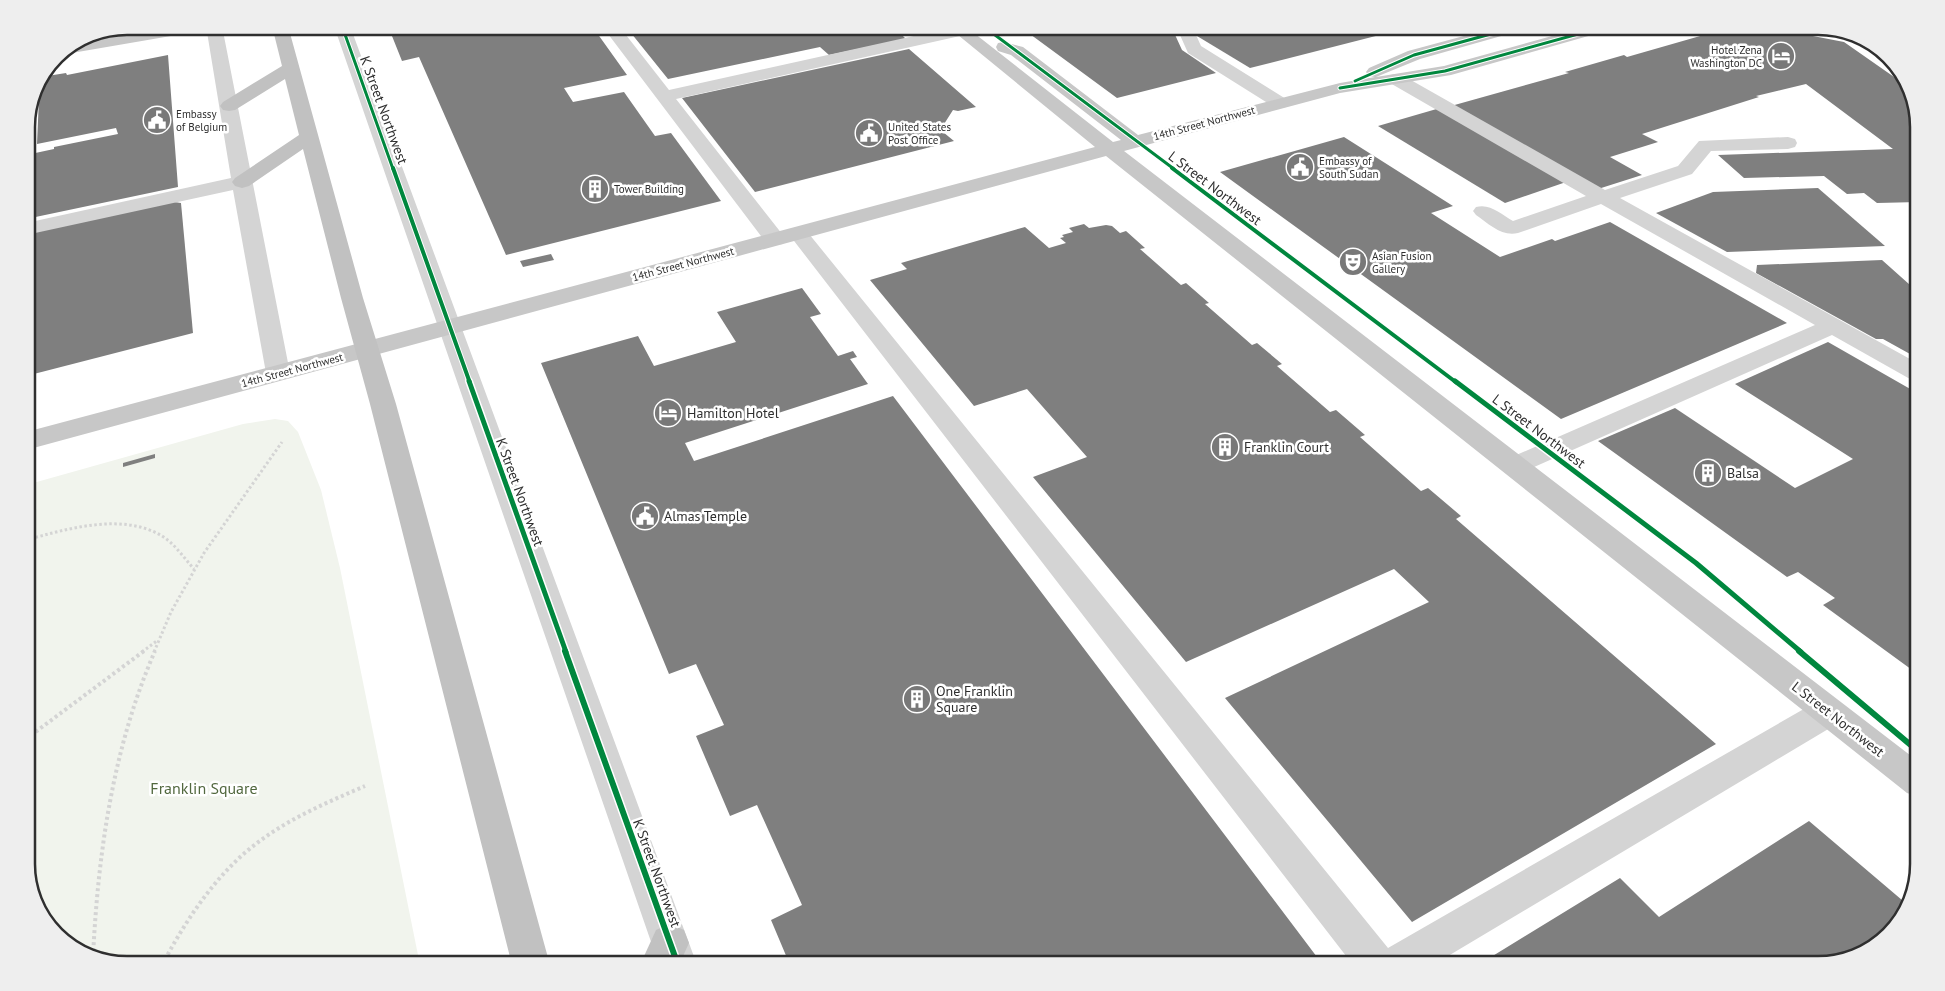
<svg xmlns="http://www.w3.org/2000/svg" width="1945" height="991" font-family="'PT Sans',sans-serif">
<rect width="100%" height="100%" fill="#fff"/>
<polygon fill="#f1f4ed" points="275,419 288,421 298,432 321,490 340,568 420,965 127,965 82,954 43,920 26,871 26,485 243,424"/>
<g fill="#7f7f7f">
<polygon points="388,26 592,26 627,75 564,88 573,102 624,92 655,136 671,133 721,201 506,255 419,57 402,61"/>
<polygon points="635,26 886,26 891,30 896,29 906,39 829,55 820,47 668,79 627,28"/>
<polygon points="1019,26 1171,26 1182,50 1216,73 1117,98"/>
<polygon points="1193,26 1411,26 1411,27 1250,68 1197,36"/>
<polygon points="1735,26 1761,26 1844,42 1907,86 1919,121 1919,202 1877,203 1864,193 1847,194 1824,176 1744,178 1718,155 1893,149 1806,84 1756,96 1759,97 1642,134 1658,142 1610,157 1642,175 1598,189 1451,106 1569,73 1565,72 1624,55 1627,57"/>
<polygon points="909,49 976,107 958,111 953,110 939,132 943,132 954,141 755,192 682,98"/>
<polygon points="168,55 178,187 26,219 26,155 54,149 54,147 118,134 116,128 37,144 39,98 31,99 34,88 41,77 66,73 67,75"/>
<polygon points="1440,108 1569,181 1505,203 1378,126"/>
<polygon points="1344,137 1453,206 1431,213 1500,257 1552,239 1555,241 1610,222 1787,323 1561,419 1220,172"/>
<polygon points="1818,188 1885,246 1727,252 1656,213 1713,192"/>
<polygon points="174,202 181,203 193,333 26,376 26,234"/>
<polygon points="1084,224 1089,228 1106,225 1112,226 1120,233 1126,231 1145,248 1140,249 1181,285 1186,283 1209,303 1205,304 1252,345 1257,343 1282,364 1277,366 1330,412 1336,410 1365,435 1360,437 1421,491 1428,488 1461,516 1456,519 1716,744 1412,922 1225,698 1429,602 1394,569 1186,662 1033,477 1087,457 1027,389 974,406 870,280 907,269 901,263 1025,227 1049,248 1066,243 1060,238 1064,237 1062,235 1073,232 1069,228"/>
<polygon points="551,254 554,260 523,267 520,261"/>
<polygon points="1882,260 1919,293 1919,359 1883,339 1876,339 1756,273 1757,265"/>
<polygon points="802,288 821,314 810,317 838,356 853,351 857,357 850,359 868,384 685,443 694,461 893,396 1323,965 790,965 771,920 802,905 757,805 730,816 696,736 724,725 696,664 669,674 541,363 638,336 654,366 736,342 717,312"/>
<polygon points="1828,342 1919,394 1919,675 1823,605 1835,598 1798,572 1787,577 1598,441 1675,408 1795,488 1853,459 1735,384"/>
<polygon points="155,454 155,458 123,467 123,463"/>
<polygon points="1809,821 1909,906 1874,948 1818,965 1478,965 1620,878 1659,917"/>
</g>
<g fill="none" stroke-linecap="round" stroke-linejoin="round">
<g stroke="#d4d4d4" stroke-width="3" stroke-dasharray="2.5 2.5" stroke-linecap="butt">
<path d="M26 540C67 529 122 512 162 536 175 544 184 558 194 569"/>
<polyline points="142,652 158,640"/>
<polyline points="154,652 171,612 204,553 282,442"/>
</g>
<g stroke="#d4d4d4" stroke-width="4" stroke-dasharray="3 3" stroke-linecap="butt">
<polyline points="26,739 144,651"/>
<path d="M93 957C98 853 113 747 155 651"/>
<path d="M162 965C186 920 216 874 257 843 290 818 328 802 365 786"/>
</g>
<g fill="#d4d4d4" fill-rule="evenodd">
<polygon points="206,26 222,26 290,373 287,378 278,381 269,378 266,373 233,190 26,235 26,223 231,178"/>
<polygon points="334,26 350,26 696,962 695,965 659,965 658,962"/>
<polygon points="602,26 619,26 669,90 959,26 966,28 968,31 966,34 960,36 676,99 786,239 783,244 775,245 767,244"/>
<polygon points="1176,26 1192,26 1201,46 1286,99 1289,103 1286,107 1280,108 1274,107 1188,53"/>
<path d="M1396 74 1402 75 1605 190 1678 166 1699 141 1788 137 1795 139 1797 143 1795 147 1788 149 1711 151 1692 174 1620 198 1919 364V382L1910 379 1832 335 1523 472 1514 475 1505 472 1501 466 1505 460 1815 325 1601 204 1518 233C1502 237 1489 224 1476 215L1473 211 1476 207C1490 203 1501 214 1513 221L1586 196 1390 83 1387 79 1390 75Z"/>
<polygon points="798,227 805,229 1388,948 1816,702 1828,698 1840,702 1844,712 1840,722 1433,965 1353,965 791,237 787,233 791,229"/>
</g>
<g fill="#c7c7c7" fill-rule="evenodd">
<polygon points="170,26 208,26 206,29 200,31 66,54 60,53 76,42"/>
<polygon points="947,26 965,26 1113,142 1121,140 1011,55 998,51 996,47 998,43 1004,42 1023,47 1138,135 1340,83 1375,77 1369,76 1366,72 1369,68 1408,51 1501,26 1528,26 1526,29 1420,59 1376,77 1444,66 1588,26 1615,26 1613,29 1451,75 1340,93 1124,151 1919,762 1919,797 1907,793 1106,156 26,450 26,432 1095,147"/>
</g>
<g fill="#c1c1c1" fill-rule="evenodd">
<polygon points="272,26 288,26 363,298 396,404 550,965 512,965 370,404 341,298 303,149 249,186 242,188 235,186 232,182 235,178 299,135 285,79 235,110 229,111 223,110 220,106 223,102 282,66"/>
<polygon points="670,924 684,930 689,943 679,965 640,965 656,930"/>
</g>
<defs>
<g id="cycleway-far3">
<polyline points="342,26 393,169"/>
<polyline points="983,26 1174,169"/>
<polyline points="1355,81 1414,55 1520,26"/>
<polyline points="1340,88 1445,71 1607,26"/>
</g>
<g id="cycleway-far2">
<polyline points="393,168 470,383"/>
<polyline points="1172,168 1457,383"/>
</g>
<g id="cycleway-far1">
<polyline points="469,381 566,652"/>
<polyline points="1455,381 1696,563 1801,652"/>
</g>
<g id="cycleway">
<polyline points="565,651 678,965"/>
<polyline points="1799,651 1919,752"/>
</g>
</defs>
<use href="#cycleway-far3" stroke="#fff" stroke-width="5"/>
<use href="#cycleway-far2" stroke="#fff" stroke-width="6"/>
<use href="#cycleway-far1" stroke="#fff" stroke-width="8"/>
<use href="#cycleway" stroke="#fff" stroke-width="9"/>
<use href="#cycleway-far3" stroke="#00873e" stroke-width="3"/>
<use href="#cycleway-far2" stroke="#00873e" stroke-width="4"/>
<use href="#cycleway-far1" stroke="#00873e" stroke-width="5"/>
<use href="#cycleway" stroke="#00873e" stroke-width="6"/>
</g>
<defs>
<symbol id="hotel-disc" viewBox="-11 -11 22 22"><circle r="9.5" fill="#787878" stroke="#fff"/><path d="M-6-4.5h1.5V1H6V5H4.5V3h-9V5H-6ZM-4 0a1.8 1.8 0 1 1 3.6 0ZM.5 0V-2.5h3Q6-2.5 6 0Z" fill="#fff"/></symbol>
<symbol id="civic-disc" viewBox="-11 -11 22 22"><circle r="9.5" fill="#787878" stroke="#fff"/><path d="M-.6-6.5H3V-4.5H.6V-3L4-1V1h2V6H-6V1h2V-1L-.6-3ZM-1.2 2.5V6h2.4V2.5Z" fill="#fff"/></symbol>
<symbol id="building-disc" viewBox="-11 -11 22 22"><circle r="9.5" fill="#787878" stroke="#fff"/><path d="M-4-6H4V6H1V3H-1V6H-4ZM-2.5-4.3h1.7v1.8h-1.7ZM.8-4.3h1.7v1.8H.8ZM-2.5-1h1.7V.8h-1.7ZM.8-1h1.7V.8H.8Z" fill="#fff"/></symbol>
<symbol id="theatre-disc" viewBox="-11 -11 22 22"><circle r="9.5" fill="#787878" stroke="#fff"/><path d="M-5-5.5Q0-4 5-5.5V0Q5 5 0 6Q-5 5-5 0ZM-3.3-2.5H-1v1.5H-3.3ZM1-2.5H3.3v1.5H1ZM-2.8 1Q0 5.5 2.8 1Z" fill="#fff"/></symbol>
</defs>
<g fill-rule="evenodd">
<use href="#hotel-disc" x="1765" y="40" width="32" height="32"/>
<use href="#civic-disc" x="141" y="104" width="32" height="32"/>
<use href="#civic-disc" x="853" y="117" width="32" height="32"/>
<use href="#civic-disc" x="1284" y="151" width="32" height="32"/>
<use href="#building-disc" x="579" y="173" width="32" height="32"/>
<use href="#theatre-disc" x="1337" y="246" width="32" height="32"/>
<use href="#hotel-disc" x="652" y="397" width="32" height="32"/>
<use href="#building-disc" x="1209" y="431" width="32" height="32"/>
<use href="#building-disc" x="1692" y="457" width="32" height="32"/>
<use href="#civic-disc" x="629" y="500" width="32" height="32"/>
<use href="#building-disc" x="901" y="683" width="32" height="32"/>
</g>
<g text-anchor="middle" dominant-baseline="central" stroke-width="5" stroke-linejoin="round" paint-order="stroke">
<g font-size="11" fill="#2f2f2f" stroke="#fff" text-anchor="start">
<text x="1762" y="50" text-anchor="end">Hotel Zena<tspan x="1762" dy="13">Washington DC</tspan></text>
<text x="176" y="114">Embassy<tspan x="176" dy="13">of Belgium</tspan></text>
<text x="888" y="127">United States<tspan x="888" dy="13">Post Office</tspan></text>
<text x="1319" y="161">Embassy of<tspan x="1319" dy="13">South Sudan</tspan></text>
<text x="614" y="189">Tower Building</text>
<text x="1372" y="256">Asian Fusion<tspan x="1372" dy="13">Gallery</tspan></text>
</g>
<g font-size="11" fill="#2f2f2f" stroke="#fff">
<text transform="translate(1204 123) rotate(-15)">14th Street Northwest</text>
<text transform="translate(683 264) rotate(-15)">14th Street Northwest</text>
<text transform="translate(292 370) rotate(-15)">14th Street Northwest</text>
</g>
<g font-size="14" fill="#2f2f2f" stroke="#fff">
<text transform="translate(384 110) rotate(70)">K Street Northwest</text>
<text transform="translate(1215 188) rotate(37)">L Street Northwest</text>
<text transform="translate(1539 431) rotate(37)">L Street Northwest</text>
<text transform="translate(520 492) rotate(70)">K Street Northwest</text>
<text transform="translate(1838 719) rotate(38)">L Street Northwest</text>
<text transform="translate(657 873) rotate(70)">K Street Northwest</text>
</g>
<g font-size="14" fill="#2f2f2f" stroke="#fff" text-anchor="start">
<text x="687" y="413">Hamilton Hotel</text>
<text x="1244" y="447">Franklin Court</text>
<text x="1727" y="473">Balsa</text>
<text x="664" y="516">Almas Temple</text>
<text x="936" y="691">One Franklin<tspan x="936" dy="16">Square</tspan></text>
</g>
<g font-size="16" fill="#52683f" stroke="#fff">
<text x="204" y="788">Franklin Square</text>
</g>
</g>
<path d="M0 0H1945V991H0ZM127 35H1818A92 92 0 0 1 1910 127V864A92 92 0 0 1 1818 956H127A92 92 0 0 1 35 864V127A92 92 0 0 1 127 35Z" fill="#eee" fill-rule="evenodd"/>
<path fill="none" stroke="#2f2f2f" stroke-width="2.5" d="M127 35H1818A92 92 0 0 1 1910 127V864A92 92 0 0 1 1818 956H127A92 92 0 0 1 35 864V127A92 92 0 0 1 127 35Z"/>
</svg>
